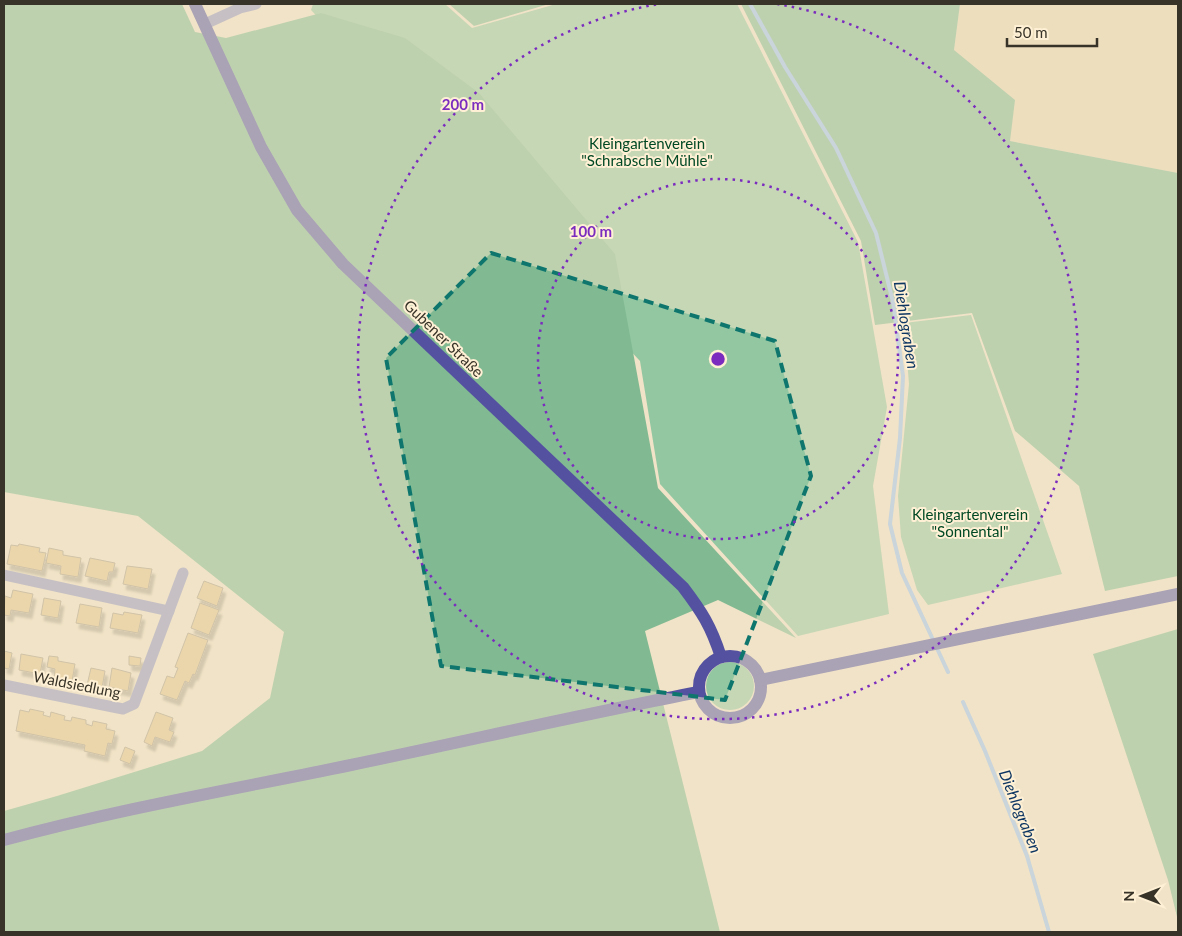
<svg xmlns="http://www.w3.org/2000/svg" width="1182" height="936" font-family="Lato,sans-serif">
<defs>
<filter id="shadow"><feDropShadow dx="3" dy="5.5" stdDeviation="1" flood-color="#0004"/></filter>
</defs>
<rect width="100%" height="100%" fill="#f1e3c7"/>
<polygon fill="#e8d7b4" points="960,4 1178,4 1178,173 1010,141 954,50"/>
<g fill="#93c7a2">
<polygon points="313,4 445,4 472,28 556,4 737,4 858,242 887,407 873,486 889,614 798,636 660,484 640,361 311,10"/>
<polygon points="971,315 1062,574 928,605 917,590 901,537 898,496 909,384 904,323"/>
<circle cx="730" cy="686" r="24"/>
</g>
<g fill="#81ba92">
<polygon points="4,4 182,4 195,32 226,38 321,13 405,38 479,93 615,254 658,488 796,638 718,600 645,631 720,932 4,932 4,811 57,796 202,751 270,698 284,632 138,516 4,492"/>
<polygon points="449,4 549,4 474,26"/>
<polygon points="741,4 960,4 954,50 1015,100 1010,141 1178,173 1178,576 1105,591 1079,486 1015,431 972,313 875,325 861,241"/>
<polygon points="1178,629 1178,921 1168,880 1093,654"/>
</g>
<g fill="none" stroke-linecap="round" stroke-linejoin="round">
<g stroke="#99c1f3" stroke-width="4">
<polyline points="750,4 785,67 836,148 876,233 893,302 903,376 900,438 890,524 902,573 948,672"/>
<polyline points="963,702 985,751 1027,856 1049,932"/>
</g>
</g>
<g fill="#e4c68b" stroke="#a89b81" filter="url(#shadow)">
<polygon points="19,544 40,548 39,552 46,553 42,571 7,564 11,545 18,546"/>
<polygon points="49,548 63,551 63,555 81,558 78,577 60,574 61,566 46,563"/>
<polygon points="90,558 115,563 113,572 109,572 107,581 85,576"/>
<polygon points="127,566 152,569 148,589 123,584"/>
<polygon points="204,581 223,588 217,606 197,598"/>
<polygon points="13,590 33,594 29,613 11,610 10,616 4,615 5,596 11,598"/>
<polygon points="44,598 61,601 58,618 41,615"/>
<polygon points="200,603 219,610 209,635 191,628"/>
<polygon points="80,604 102,608 99,627 76,623"/>
<polygon points="124,612 142,615 138,633 110,628 113,613 123,615"/>
<polygon points="188,633 208,640 195,675 193,674 189,683 185,681 177,700 160,694 167,676 174,678 178,668 175,667"/>
<polygon points="4,651 12,653 9,669 4,668"/>
<polygon points="21,654 43,658 40,674 19,670"/>
<polygon points="49,656 58,657 58,661 75,664 72,681 54,678 55,669 47,667"/>
<polygon points="129,656 141,658 140,666 129,665"/>
<polygon points="91,668 105,671 102,688 87,685"/>
<polygon points="112,668 131,673 128,691 109,687"/>
<polygon points="30,709 44,712 43,715 50,717 51,712 65,716 64,720 71,721 72,717 86,720 86,724 92,726 93,721 107,724 106,729 115,731 112,744 108,743 105,756 84,751 85,745 16,731 20,710 29,712"/>
<polygon points="156,712 173,718 169,730 174,732 170,742 155,737 152,746 144,742"/>
<polygon points="125,747 135,751 130,764 120,760"/>
</g>
<g fill="none" stroke-linecap="round" stroke-linejoin="round">
<g stroke="#9396c2" stroke-width="11">
<polyline points="205,24 240,8 256,4"/>
<polyline points="4,575 169,611"/>
<polyline points="4,685 123,709 134,704 183,573"/>
</g>
<g stroke="#5452a0" stroke-width="12">
<path d="M195 4 261 147 297 210 343 264 683 587C702 612 711 626 721 657"/>
<circle cx="730" cy="687" r="31"/>
<polyline points="760,680 1178,594"/>
<path d="M4 840C118 809 235 789 351 765 467 741 583 714 699 692"/>
</g>
</g>
<path d="M0 0H1182V936H0ZM491 253 775 341 811 476 725 700 441 666 386 358Z" fill="#f1e3c7" fill-opacity=".55" fill-rule="evenodd"/>
<path fill="none" stroke="#0f766e" stroke-width="4" stroke-dasharray="10 6" stroke-linejoin="round" d="M491 253 775 341 811 476 725 700 441 666 386 358Z"/>
<g fill="none" stroke="#7b2cbf" stroke-width="2.5" stroke-dasharray="2.5 5">
<circle cx="718" cy="359" r="180"/>
<path d="M777 4A360 360 0 1 1 659 4"/>
</g>
<g text-anchor="middle" dominant-baseline="central" stroke-width="4" stroke-linejoin="round" paint-order="stroke">
<g font-size="15" fill="#004824" stroke="#fef0d4">
<text x="647" y="143">Kleingartenverein<tspan x="647" dy="17">"Schrabsche Mühle"</tspan></text>
<text x="970" y="514">Kleingartenverein<tspan x="970" dy="17">"Sonnental"</tspan></text>
</g>
<g font-size="15" fill="#383328" stroke="#fef0d4">
<text transform="translate(444 338) rotate(44)">Gubener Straße</text>
<text transform="translate(77 684) rotate(11)">Waldsiedlung</text>
</g>
<g font-size="16" font-style="italic" fill="#0e3663" stroke="#fef0d4">
<text transform="translate(907 325) rotate(81)">Diehlograben</text>
<text transform="translate(1021 811) rotate(68)">Diehlograben</text>
</g>
</g>
<circle cx="718" cy="359" r="8" fill="#7b2cbf" stroke="#fef0d4" stroke-width="2.5"/>
<g font-size="15" text-anchor="middle" font-weight="bold" fill="#7b2cbf" stroke="#fef0d4" stroke-width="4" stroke-linejoin="round" paint-order="stroke">
<text x="463" y="110">200 m</text>
<text x="591" y="237">100 m</text>
</g>
<rect width="1182" height="936" fill="none" stroke="#383328" stroke-width="10"/>
<g transform="translate(1142 896) rotate(270)" stroke="#fef0d4" stroke-width="4" paint-order="stroke">
<path d="M0-4L9 19L0 12L-9 19Z" fill="#383328"/>
<text y="-8" font-size="14" font-weight="bold" text-anchor="middle" fill="#383328">N</text>
</g>
<path d="M1007 38v8h90v-8" fill="none" stroke="#383328" stroke-width="2.5"/>
<text x="1014" y="38" font-size="15" fill="#383328" stroke="#fef0d4" stroke-width="4" paint-order="stroke">50 m</text>
</svg>
